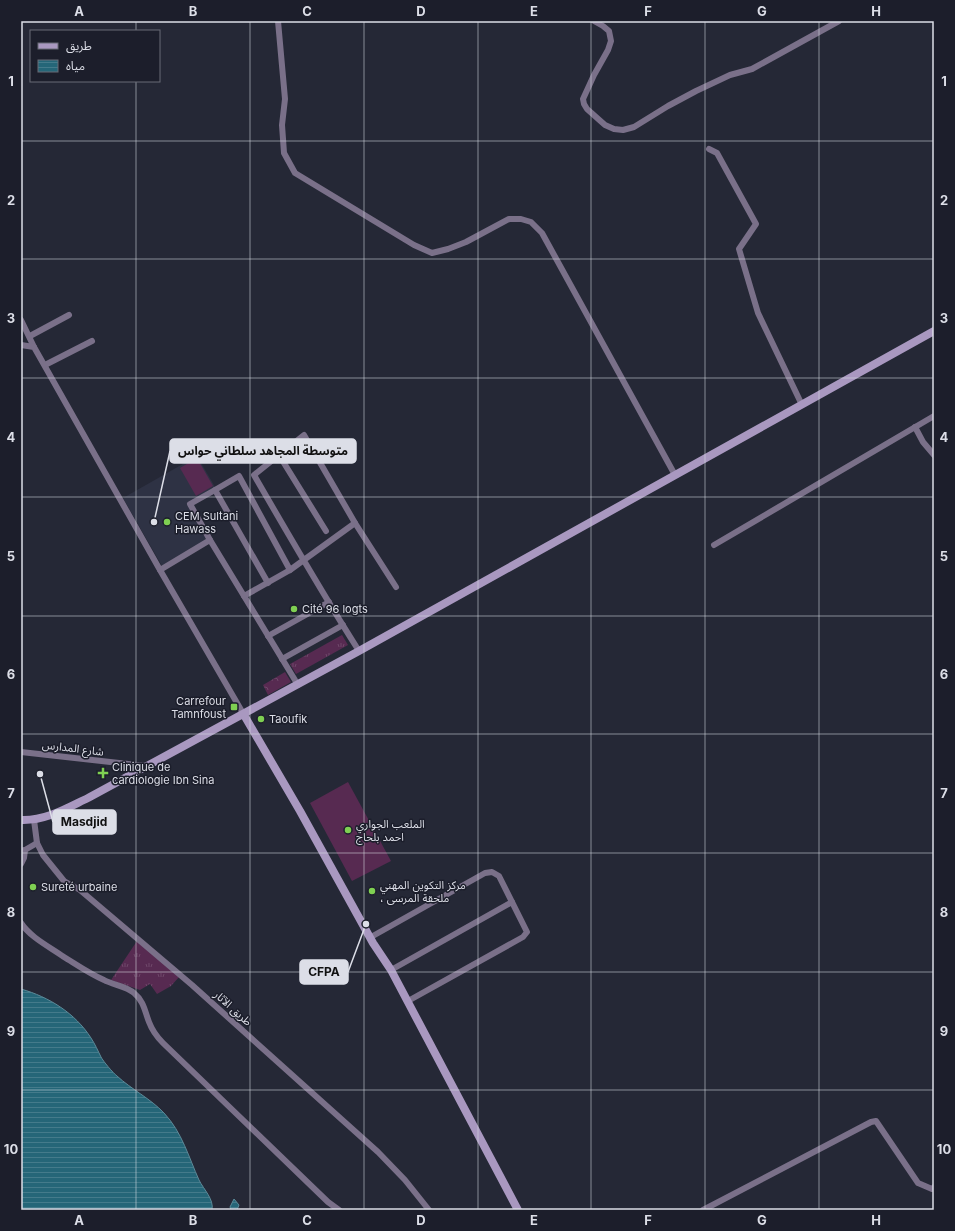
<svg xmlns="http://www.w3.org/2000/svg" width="955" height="1231" font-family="Inter,'Noto Sans Arabic',sans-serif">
<defs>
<pattern id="grass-tufts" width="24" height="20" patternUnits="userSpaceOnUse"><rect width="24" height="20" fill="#572a51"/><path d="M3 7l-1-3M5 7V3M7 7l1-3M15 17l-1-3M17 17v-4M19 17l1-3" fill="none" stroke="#6f486a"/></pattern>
<pattern id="forest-crowns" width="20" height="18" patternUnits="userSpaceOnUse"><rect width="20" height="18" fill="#572a51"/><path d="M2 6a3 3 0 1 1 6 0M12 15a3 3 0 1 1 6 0" fill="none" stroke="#6f486a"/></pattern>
<pattern id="water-rules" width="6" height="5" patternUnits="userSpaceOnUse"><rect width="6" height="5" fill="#256678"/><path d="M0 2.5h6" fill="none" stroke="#447b8b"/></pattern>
</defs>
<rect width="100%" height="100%" fill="#252836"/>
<polygon fill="#2e3244" points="197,456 215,487 188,502 208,541 162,566 123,498"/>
<g fill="url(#grass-tufts)">
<polygon points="342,635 348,645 296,674 290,664"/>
<polygon points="137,941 179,977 171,986 157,994 150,984 140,990 111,980"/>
</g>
<polygon fill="url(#forest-crowns)" points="285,672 291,682 268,695 263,685"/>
<g fill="#572a51">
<polygon points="197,458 213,486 196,496 180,468"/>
<polygon points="348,782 391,861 352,881 310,803"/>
</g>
<g fill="url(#water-rules)" stroke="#5c8a99">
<path d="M21 989C49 997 75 1013 91 1038 95 1044 98 1051 101 1057 103 1061 113 1073 117 1076 131 1089 151 1099 164 1113 182 1132 189 1158 199 1180 204 1190 214 1199 212 1210H21Z"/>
<polygon points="234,1199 239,1205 237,1210 231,1210 230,1207"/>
</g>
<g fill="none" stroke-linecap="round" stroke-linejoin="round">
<g stroke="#7a7089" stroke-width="6">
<polyline points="278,21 285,99 282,125 284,153 295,173 414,245 432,253 448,249 466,242 509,219 521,219 531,222 542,233 675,475"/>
<polyline points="594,21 603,26 609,31 611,41 608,50 594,75 583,99 584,104 587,109 605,125 614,129 623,130 634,127 668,106 696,91 730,75 752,69 839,21"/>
<polyline points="709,149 717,153 756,224 739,249 758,313 802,405"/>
<polyline points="21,320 34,347"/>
<polyline points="30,336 69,315"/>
<polyline points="21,345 34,347 160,570 244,715"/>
<polyline points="45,365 92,341"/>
<polyline points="915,427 923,442 934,455"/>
<polyline points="279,455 326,531"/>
<polyline points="355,523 396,587"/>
<polyline points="210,540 190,504 215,490"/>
<polyline points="714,545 934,416"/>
<polyline points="160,570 210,540 298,685"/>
<polyline points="268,583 215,490 239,476 290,570"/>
<path d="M244 596 290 570 355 523 304 435 254 475C288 534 322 593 359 651"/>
<polyline points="268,636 329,602"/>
<polyline points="282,659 343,625"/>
<polyline points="21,752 146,766"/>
<polyline points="34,820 37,843 43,855 64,881 80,890 192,985 378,1152 405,1180 429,1210"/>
<polyline points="21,851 25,850 37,843"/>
<polyline points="21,864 24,858 25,850"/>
<path d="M21 923C31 938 50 947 64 957 77 965 90 974 104 980 113 985 127 986 134 993 144 1001 145 1012 149 1022 152 1030 157 1037 163 1043L328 1202 339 1210"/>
<polyline points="371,937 485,873 492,872 499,876 527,932 523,937 408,1001"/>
<polyline points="391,970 512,902"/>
<polyline points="703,1210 871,1122 876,1121 918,1183 932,1189 934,1187"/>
</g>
<g stroke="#a998c0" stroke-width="8">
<polyline points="244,715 300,811 373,943 391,970 518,1210"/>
<path d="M21 820C46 821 67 808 88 798L359 651 934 331"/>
</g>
</g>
<path fill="none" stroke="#dcdee7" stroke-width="1" stroke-opacity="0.55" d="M136 21V31M250 21V1210M364 21V1210M478 21V1210M591 21V1210M705 21V1210M819 21V1210M136 81V1210M21 141H934M21 259H934M21 378H934M21 497H934M21 616H934M21 734H934M21 853H934M21 972H934M21 1090H934"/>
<g fill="#7fd052" stroke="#1c1e2b" stroke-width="1.5">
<circle cx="167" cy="522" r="4"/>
<circle cx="294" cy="609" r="4"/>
<rect x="230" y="703" width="8" height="8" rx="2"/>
<circle cx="261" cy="719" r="4"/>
<path d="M101 767h4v4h4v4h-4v4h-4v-4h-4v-4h4z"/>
<circle cx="348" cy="830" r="4"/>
<circle cx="33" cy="887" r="4"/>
<circle cx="372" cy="891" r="4"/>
</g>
<g text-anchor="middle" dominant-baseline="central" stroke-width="3" stroke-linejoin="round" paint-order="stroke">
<g font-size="11" fill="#dcdee7" stroke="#1c1e2b" text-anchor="start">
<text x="175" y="516">CEM Sultani<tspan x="175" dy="13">Hawass</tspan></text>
<text x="302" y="609">Cité 96 logts</text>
<text x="226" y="701" text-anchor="end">Carrefour<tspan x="226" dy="13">Tamnfoust</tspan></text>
<text x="269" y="719">Taoufik</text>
<text x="112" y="767">Clinique de<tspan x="112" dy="13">cardiologie Ibn Sina</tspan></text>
<text x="356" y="824">الملعب الجواري<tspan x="356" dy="13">احمد بلحاج</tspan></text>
<text x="380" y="885">مركز التكوين المهني<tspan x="380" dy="13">، ملحقة المرسى</tspan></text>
<text x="41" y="887">Sureté urbaine</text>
</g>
<g font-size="11" fill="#dcdee7" stroke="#1c1e2b">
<text transform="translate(73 748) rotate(7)">شارع المدارس</text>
<text transform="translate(233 1008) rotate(42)">طريق الآثار</text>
</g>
</g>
<path fill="none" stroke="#dcdee7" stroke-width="1.5" d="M154 522L170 451M40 774L53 822M366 924L348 972"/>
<g fill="#dcdee7" stroke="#1c1e2b" stroke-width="1.5">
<circle cx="154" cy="522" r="4"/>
<circle cx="40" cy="774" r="4"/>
<circle cx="366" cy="924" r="4"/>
</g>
<g fill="#dcdee7" stroke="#dcdee7" stroke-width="1.5">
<rect x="170" y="439" width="186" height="24" rx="4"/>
<rect x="53" y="810" width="63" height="24" rx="4"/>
<rect x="300" y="960" width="48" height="24" rx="4"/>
</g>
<g font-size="12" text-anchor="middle" font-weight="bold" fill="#111">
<text x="263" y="455">متوسطة المجاهد سلطاني حواس</text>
<text x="84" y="826">Masdjid</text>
<text x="324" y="976">CFPA</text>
</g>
<rect width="955" height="1231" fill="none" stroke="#1c1e2b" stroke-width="44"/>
<rect x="30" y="30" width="130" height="52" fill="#1c1e2b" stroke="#696b76"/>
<rect x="38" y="43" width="20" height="6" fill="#a998c0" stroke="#696b76"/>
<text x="66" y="50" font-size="12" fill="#dcdee7">طريق</text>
<rect x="38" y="60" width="20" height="12" fill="url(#water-rules)" stroke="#696b76"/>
<text x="66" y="70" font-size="12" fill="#dcdee7">مياه</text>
<rect x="22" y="22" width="911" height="1187" fill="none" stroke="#dcdee7" stroke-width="1.5"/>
<g font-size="13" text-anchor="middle" font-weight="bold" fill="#dcdee7">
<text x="79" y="16">A</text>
<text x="193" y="16">B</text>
<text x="307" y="16">C</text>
<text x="421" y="16">D</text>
<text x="534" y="16">E</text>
<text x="648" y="16">F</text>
<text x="762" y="16">G</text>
<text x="876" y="16">H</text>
<text x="11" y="86">1</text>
<text x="944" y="86">1</text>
<text x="11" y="205">2</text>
<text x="944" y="205">2</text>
<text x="11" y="323">3</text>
<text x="944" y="323">3</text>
<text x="11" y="442">4</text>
<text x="944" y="442">4</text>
<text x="11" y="561">5</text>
<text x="944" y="561">5</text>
<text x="11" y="679">6</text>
<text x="944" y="679">6</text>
<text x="11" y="798">7</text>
<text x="944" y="798">7</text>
<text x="11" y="917">8</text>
<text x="944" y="917">8</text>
<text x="11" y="1036">9</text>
<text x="944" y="1036">9</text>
<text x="11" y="1154">10</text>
<text x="944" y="1154">10</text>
<text x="79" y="1225">A</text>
<text x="193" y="1225">B</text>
<text x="307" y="1225">C</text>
<text x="421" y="1225">D</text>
<text x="534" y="1225">E</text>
<text x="648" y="1225">F</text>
<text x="762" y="1225">G</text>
<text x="876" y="1225">H</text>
</g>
</svg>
